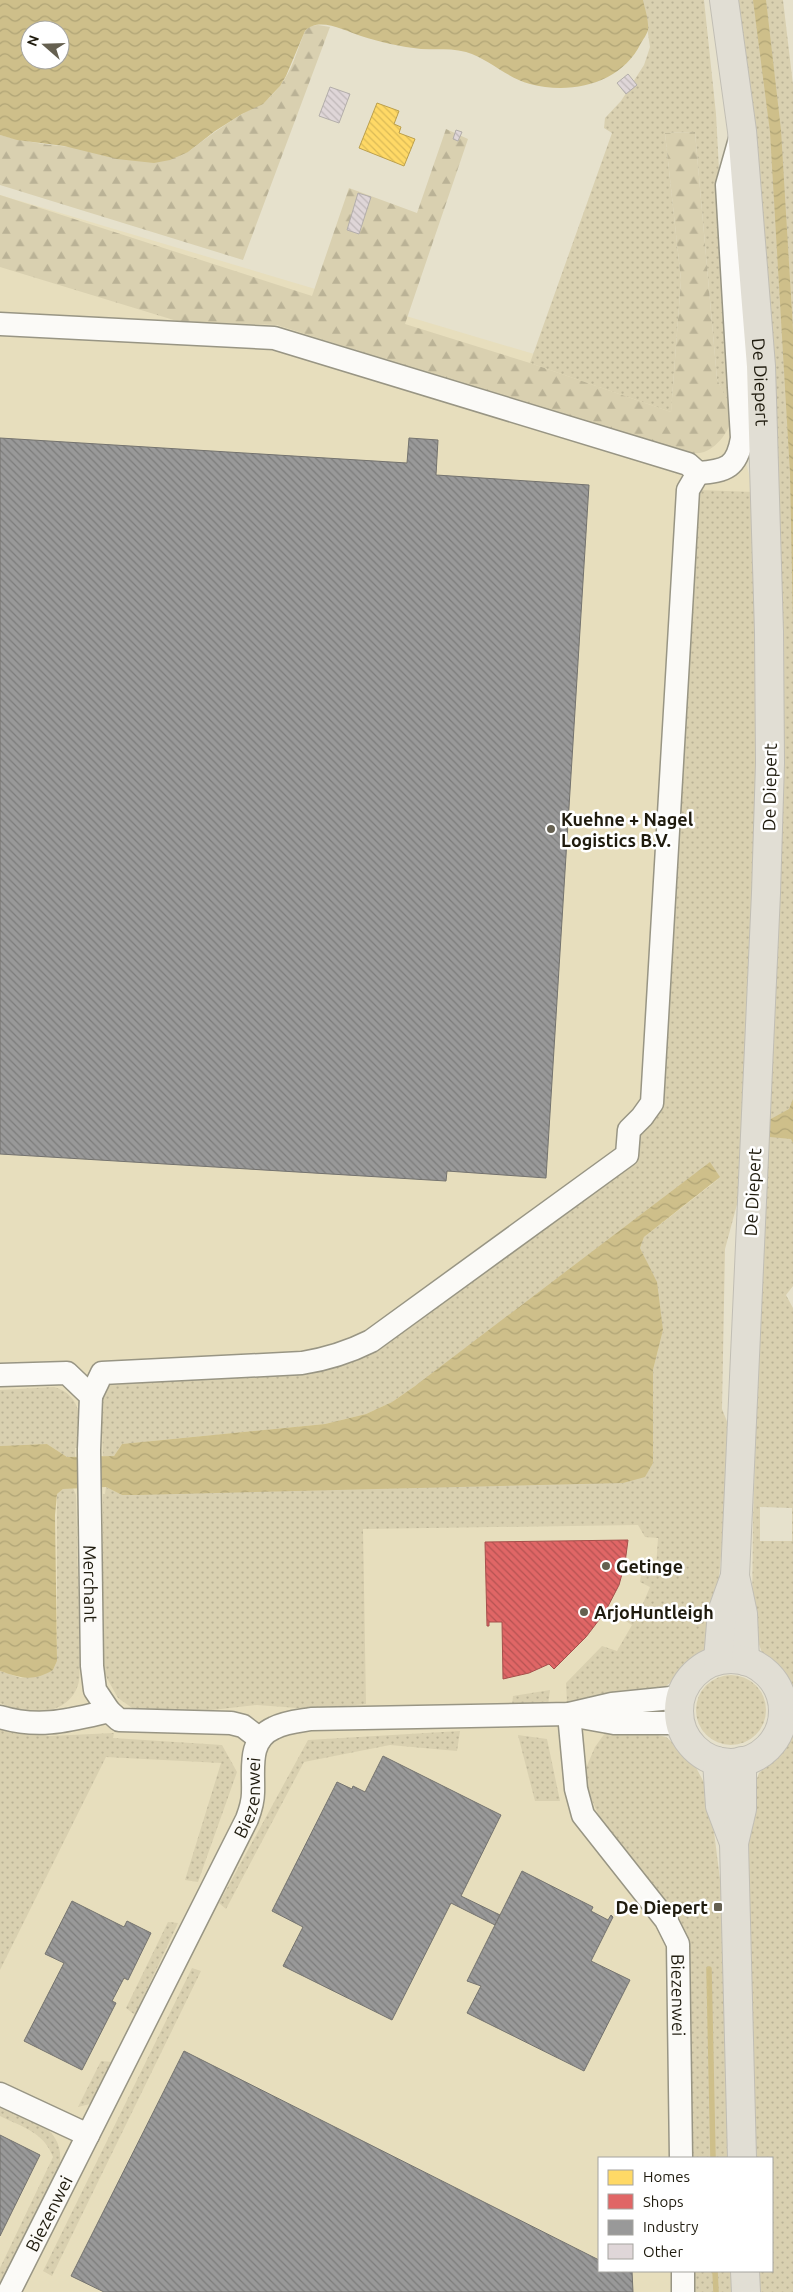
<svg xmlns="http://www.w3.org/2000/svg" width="793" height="2292" font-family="Ubuntu,sans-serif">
<defs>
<pattern id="grass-dots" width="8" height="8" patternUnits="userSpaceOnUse" patternTransform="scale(1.25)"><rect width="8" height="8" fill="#d9d0b0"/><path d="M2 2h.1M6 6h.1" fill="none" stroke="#bab296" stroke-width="1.8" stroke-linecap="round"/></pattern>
<pattern id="forest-firs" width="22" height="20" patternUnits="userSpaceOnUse" patternTransform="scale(1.25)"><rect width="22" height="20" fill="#d9d0b0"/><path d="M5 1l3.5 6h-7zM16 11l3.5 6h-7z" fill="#bab296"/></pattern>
<pattern id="water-waves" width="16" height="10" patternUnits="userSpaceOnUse" patternTransform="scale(1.25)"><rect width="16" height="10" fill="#cebf8a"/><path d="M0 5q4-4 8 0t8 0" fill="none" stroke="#b0a476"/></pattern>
<pattern id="homes-back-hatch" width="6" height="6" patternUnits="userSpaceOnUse" patternTransform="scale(1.25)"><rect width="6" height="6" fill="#ffd966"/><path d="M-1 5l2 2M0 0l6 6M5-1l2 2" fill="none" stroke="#daba57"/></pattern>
<pattern id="shops-back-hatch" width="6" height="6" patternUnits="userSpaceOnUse" patternTransform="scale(1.25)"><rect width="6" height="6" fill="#e06666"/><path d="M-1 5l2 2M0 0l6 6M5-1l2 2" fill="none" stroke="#b55352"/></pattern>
<pattern id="industry-back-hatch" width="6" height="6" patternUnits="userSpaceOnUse" patternTransform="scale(1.25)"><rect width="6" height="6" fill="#999"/><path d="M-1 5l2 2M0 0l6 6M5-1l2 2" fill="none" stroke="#7c7c7b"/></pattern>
<pattern id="building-back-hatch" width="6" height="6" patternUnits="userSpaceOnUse" patternTransform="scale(1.25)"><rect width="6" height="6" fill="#dfd6d8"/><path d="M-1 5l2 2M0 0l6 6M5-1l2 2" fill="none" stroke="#bfb7b8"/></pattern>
</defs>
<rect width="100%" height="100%" fill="#e6e1cc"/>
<polygon fill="#e7debd" points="0,195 732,413 754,492 707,1414 645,1636 615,1690 682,1860 711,2158 599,2158 599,2271 712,2271 713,2292 0,2292"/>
<g fill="url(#grass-dots)" fill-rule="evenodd">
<polygon points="643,0 704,0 716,114 732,413 717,379 695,132 665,133 681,280 671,412 530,363 612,133 604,128 605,118 621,101 644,65 650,47"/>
<path d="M737 0H783L793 85V1286L786 1295 793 1308V1690L782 1669 762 1653 752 1624 753 1518 766 1134 779 893ZM760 1507 792 1508V1541H760Z"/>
<polygon points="698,490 754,492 758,776 739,1197 725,1249 722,1409 732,1434 715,1623 705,1651 679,1676 662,1689 567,1703 566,1683 602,1646 617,1651 632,1625 624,1620 627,1611 639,1613 650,1587 640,1582 642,1568 656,1567 658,1538 645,1537 638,1525 363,1529 366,1704 312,1709 257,1705 212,1710 135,1710 118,1698 103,1671 103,1494 105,1494 106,1487 122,1495 228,1491 653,1463 653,1370 663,1330 645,1258 640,1248 644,1237 720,1178 415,1386 392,1402 366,1414 325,1424 122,1444 114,1456 103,1456 101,1395 109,1385 280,1374 366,1354 656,1117 659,1112"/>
<path d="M54 1387C83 1395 81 1423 81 1448H75V1457H67L47 1444 0 1446V1390Z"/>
<path d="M73 1488 76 1495 80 1665C79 1672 80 1679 78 1685 67 1718 25 1715 0 1703V1671L21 1678 53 1670 57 1661V1494L63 1489Z"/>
<circle cx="731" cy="1710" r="35"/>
<polygon points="550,1690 548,1705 512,1706 513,1696"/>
<polygon points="0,1728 49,1736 114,1733 113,1738 222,1745 237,1772 198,1882 185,1880 221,1763 106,1757 0,1970"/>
<polygon points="637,1730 666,1737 691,1758 709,1792 726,1927 730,2158 690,2158 686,1933 601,1820 587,1790 586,1768 595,1747 605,1733"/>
<polygon points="460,1731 457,1751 390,1745 304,1762 226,1909 219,1903 308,1740"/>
<polygon points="793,1732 793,2292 757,2292 757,2271 772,2271 772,2158 754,2158 748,1852 750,1798 759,1773 781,1751"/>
<polygon points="518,1735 547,1739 560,1801 535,1801"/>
<polygon points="168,1922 178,1923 135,2015 126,2008"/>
<polygon points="192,1968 201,1971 52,2276 43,2271"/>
<polygon points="101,2061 113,2062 90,2104 78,2107"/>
<path d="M0 2105C30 2119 65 2126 60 2166L3 2282 0 2281V2268L53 2157C44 2132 22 2127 0 2116Z"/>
<rect x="693" y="2271" width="39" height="21"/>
</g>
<g fill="url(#forest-firs)">
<path d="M318 25 330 27 243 260 0 185V135C60 152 126 149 188 152 205 139 221 127 239 116 256 105 265 105 279 87 292 72 297 50 305 31L310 26Z"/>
<path d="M446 129 468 139 405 324 530 363 671 412 681 280 665 133 695 132 717 379C721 389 729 401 731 411 734 427 718 447 704 452 695 455 682 452 673 451L277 325 177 321 0 267V195L312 296 349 188 417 213Z"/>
</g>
<g fill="url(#water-waves)" fill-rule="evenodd">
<path d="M0 0H643C645 9 649 21 648 30 647 34 643 40 641 43 621 84 571 95 530 84 507 78 489 59 466 52 451 48 436 50 421 49 401 47 380 42 361 36 345 31 319 16 305 31L286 76 280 86 263 104 242 114 215 131 188 152 170 160 154 163 117 159 64 146 17 140 0 135ZM30 30H60V60H30Z"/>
<polygon points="753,0 766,0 781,130 793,330 793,624 790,473 770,132"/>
<polygon points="793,1099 793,1143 791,1139 770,1137 769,1120 789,1109"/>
<path d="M710 1162 720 1177 644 1237 640 1248 657 1282 663 1330 653 1370V1463L645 1477 623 1483 137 1495H122L106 1487 63 1489 57 1494 55 1515 57 1661 53 1670C33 1682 21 1678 0 1671V1446L47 1444 67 1457 114 1456 122 1444 325 1424 366 1414 392 1402 415 1386Z"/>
</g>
<polygon fill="url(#homes-back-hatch)" stroke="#bca04c" points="377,103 399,111 394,124 401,127 399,133 415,139 404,166 359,148"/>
<polygon fill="url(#shops-back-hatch)" stroke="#a6504c" points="628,1540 625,1563 619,1585 605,1612 586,1637 554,1669 549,1664 529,1673 503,1679 502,1622 489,1622 489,1626 487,1626 485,1542"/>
<g fill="url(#industry-back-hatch)" stroke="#74736f">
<polygon points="0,438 407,463 409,438 438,440 436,475 589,485 546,1178 447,1171 446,1181 0,1154"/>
<polygon points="383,1756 501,1815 461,1896 500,1915 495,1925 451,1903 392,2020 283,1966 303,1927 272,1911 337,1782 352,1789 353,1786 365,1792"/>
<polygon points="522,1871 593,1907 591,1911 608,1920 611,1915 613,1917 591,1961 630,1980 584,2071 467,2013 481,1986 467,1981"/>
<polygon points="72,1901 124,1927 127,1921 151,1933 128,1980 124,1978 112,2001 116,2003 82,2070 24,2041 64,1963 45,1954"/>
<polygon points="184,2051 599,2260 599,2271 632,2271 633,2292 104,2292 71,2276"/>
<polygon points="0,2135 40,2155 0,2236"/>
</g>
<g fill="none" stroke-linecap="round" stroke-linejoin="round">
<g stroke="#cebf8a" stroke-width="5.5">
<polyline points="709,1969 713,2158"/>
<polyline points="715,2271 716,2292"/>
</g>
</g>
<g fill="url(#building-back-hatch)" stroke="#b3aeaa">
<polygon points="628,74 637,85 626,94 617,83"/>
<polygon points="330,87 350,94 339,123 319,116"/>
<polygon points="456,130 462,132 458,141 453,139"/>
<polygon points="358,193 371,197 359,234 347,230"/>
</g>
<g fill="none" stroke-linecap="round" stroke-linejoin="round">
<defs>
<g id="minor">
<path d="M0 324 274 338 688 464 698 473C727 471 737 467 742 438L727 185 740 139"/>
<path id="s1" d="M0 1375 67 1373 91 1396 89 1450 92 1666 95 1690 109 1711"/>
<path d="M91 1396 102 1373 302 1363C327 1359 349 1352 371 1341L627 1155 629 1130 642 1117 652 1103 688 490 698 473"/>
<path id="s2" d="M569 1714 576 1789 583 1815 666 1920 678 1944 681 2158"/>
<polyline points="575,1716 614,1723 680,1723"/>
<path d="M0 1717C40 1729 70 1720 109 1711L119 1720 231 1723 243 1726 260 1739"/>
<polyline points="0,2094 88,2135"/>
<polyline points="683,2271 683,2292"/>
<path id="s3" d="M9 2292 247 1819C250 1811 253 1803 253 1793 254 1770 247 1740 274 1728 285 1722 299 1721 311 1719L569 1714 612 1704 681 1697"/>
</g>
<g id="major">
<path id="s4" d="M724 0 742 131 761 366 769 632 770 763 766 893 735 1576 743 1614 745 1661"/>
<circle cx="731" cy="1711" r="52"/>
<polyline points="718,1660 722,1612 735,1576"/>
<polyline points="717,1761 720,1806 734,1843"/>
<polyline points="742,1761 742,1809 734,1843 742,2158"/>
<polyline points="745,2271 746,2292"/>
</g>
</defs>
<use href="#minor" stroke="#989584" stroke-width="25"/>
<use href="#major" stroke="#c1beb4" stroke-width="30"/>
<use href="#minor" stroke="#fbfaf7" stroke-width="22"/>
<use href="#major" stroke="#e1ded4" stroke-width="28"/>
</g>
<g fill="#656050" stroke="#fff" stroke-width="2">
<circle cx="551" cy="829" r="5"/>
<circle cx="606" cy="1566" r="5"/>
<circle cx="584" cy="1612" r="5"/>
<rect x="713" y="1902" width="10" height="10" rx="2.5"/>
</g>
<g text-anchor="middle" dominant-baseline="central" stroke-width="5" stroke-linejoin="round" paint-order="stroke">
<g font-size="18" fill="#1f1b0e" stroke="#fff">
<text stroke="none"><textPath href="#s4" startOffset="384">De Diepert</textPath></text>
<text transform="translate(769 787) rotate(-89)">De Diepert</text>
<text transform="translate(752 1192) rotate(-87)">De Diepert</text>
<text stroke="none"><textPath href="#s1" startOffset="288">Merchant</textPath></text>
<text stroke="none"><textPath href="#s3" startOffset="551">Biezenwei</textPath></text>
<text stroke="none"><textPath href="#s2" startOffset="314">Biezenwei</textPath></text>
<text stroke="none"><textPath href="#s3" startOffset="88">Biezenwei</textPath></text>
</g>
<g font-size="18" font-weight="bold" fill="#1f1b0e" stroke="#fff" text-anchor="start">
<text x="561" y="819">Kuehne + Nagel<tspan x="561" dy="21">Logistics B.V.</tspan></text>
<text x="616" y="1566">Getinge</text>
<text x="594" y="1612">ArjoHuntleigh</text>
<text x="708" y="1907" text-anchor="end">De Diepert</text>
</g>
</g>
<rect x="598" y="2157" width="175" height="115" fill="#ffffff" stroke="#a5a49f"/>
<rect x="608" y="2170" width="25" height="15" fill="#ffd966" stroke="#a5a49f"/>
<text x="643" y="2182" font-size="15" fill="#1f1b0e">Homes</text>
<rect x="608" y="2194" width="25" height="15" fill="#e06666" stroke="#a5a49f"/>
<text x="643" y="2207" font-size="15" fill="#1f1b0e">Shops</text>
<rect x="608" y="2220" width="25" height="15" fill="#999999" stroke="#a5a49f"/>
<text x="643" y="2232" font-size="15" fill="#1f1b0e">Industry</text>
<rect x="608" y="2244" width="25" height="15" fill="#dfd6d8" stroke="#a5a49f"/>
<text x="643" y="2257" font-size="15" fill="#1f1b0e">Other</text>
<g transform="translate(45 45) rotate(290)"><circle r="24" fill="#ffffff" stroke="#a5a49f"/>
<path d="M0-4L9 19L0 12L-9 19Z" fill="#656050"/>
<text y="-8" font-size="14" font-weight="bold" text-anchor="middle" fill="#1f1b0e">N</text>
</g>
</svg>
